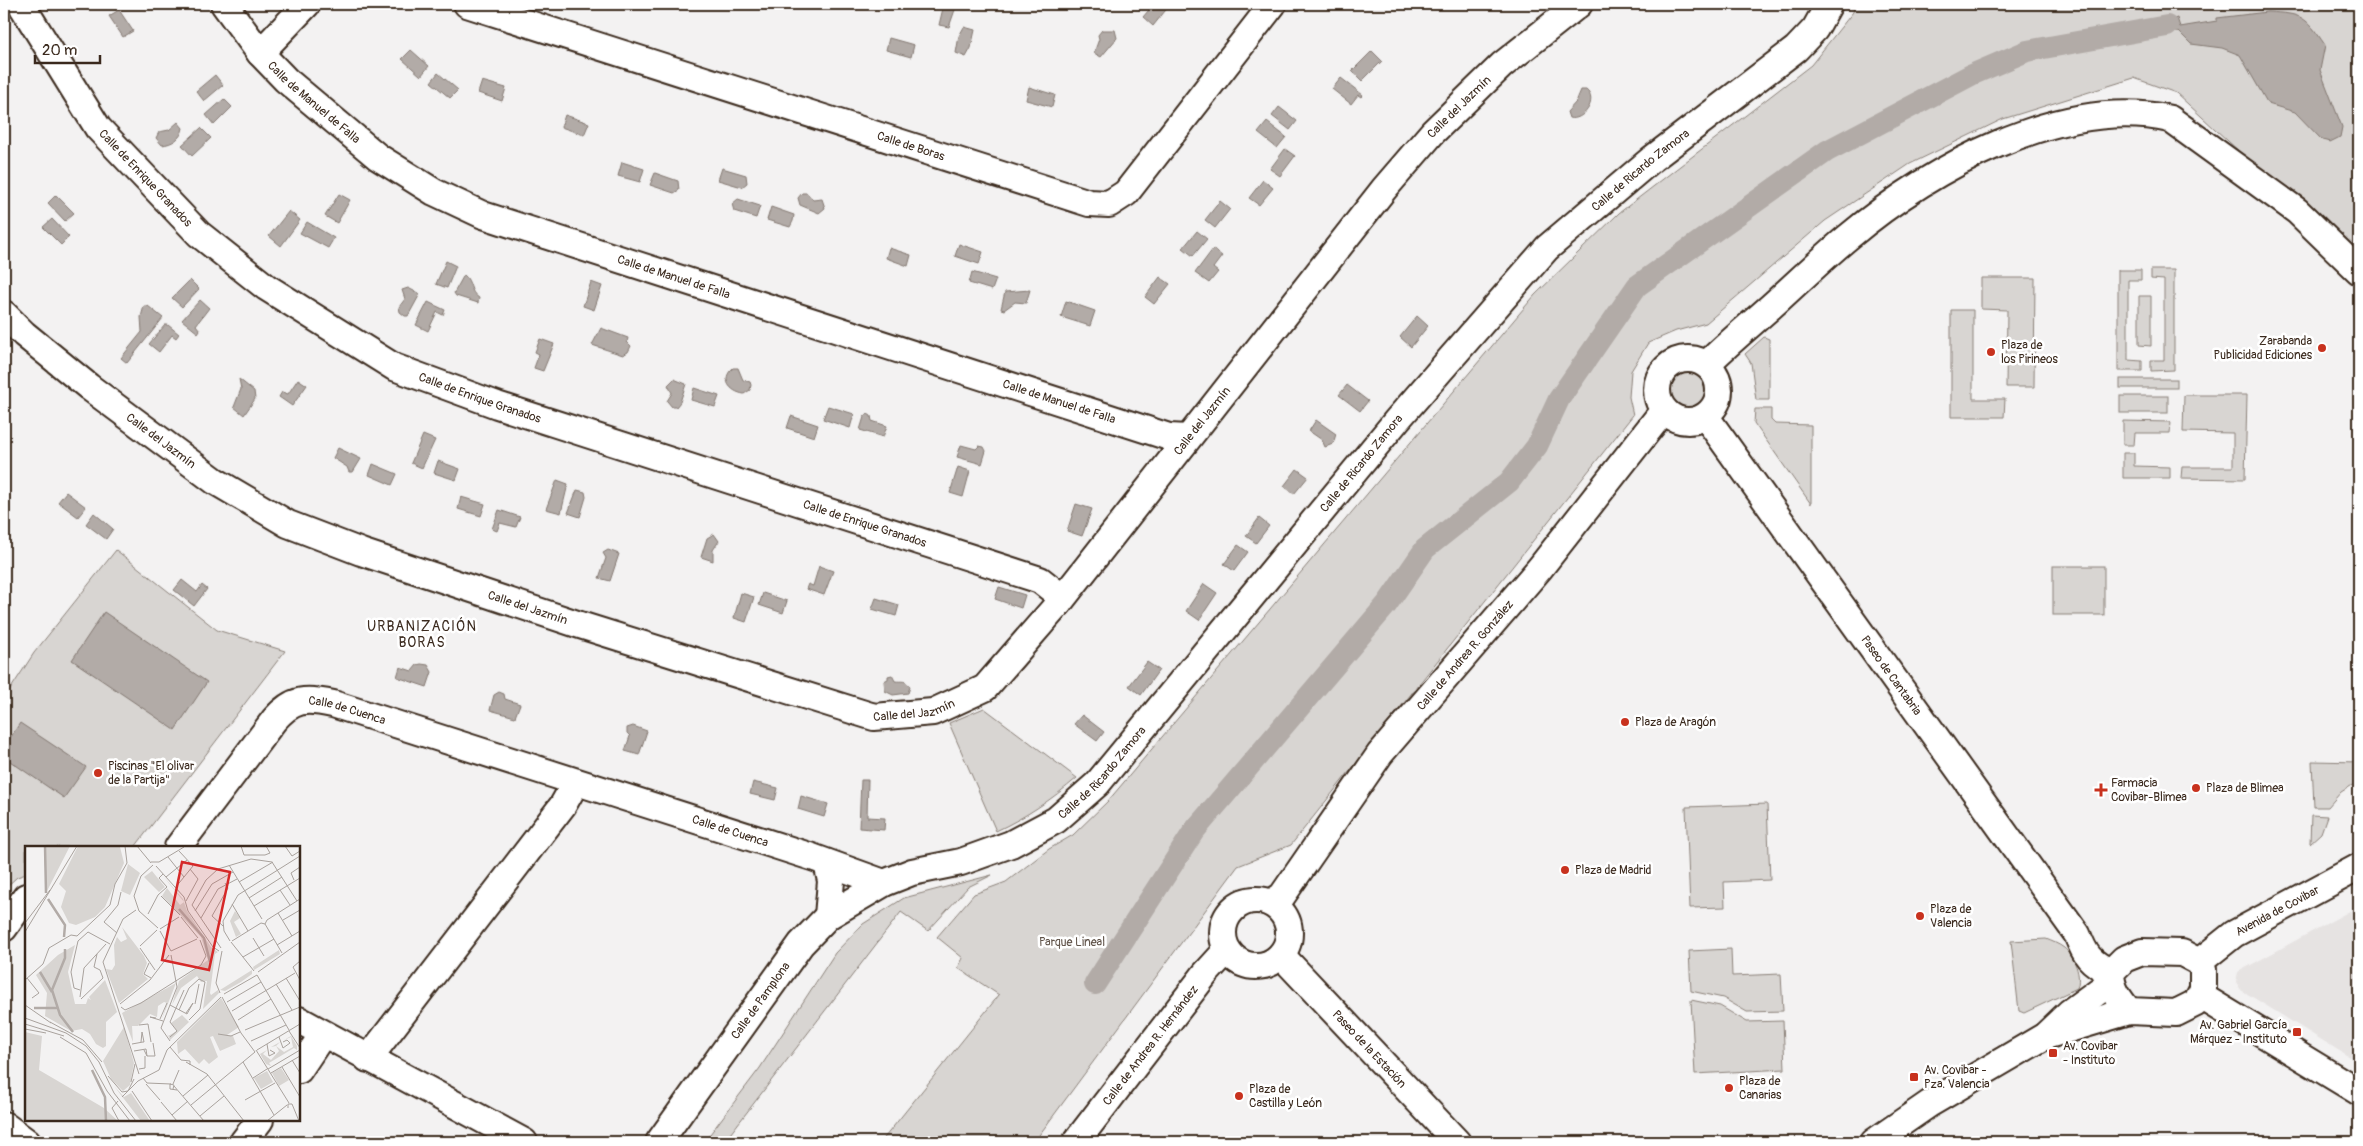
<svg xmlns="http://www.w3.org/2000/svg" width="2363" height="1146" font-family="Pangolin,sans-serif">
<rect width="100%" height="100%" fill="#f3f2f2"/>
<filter id="ink" filterUnits="userSpaceOnUse"><feTurbulence type="fractalNoise" baseFrequency=".02" numOctaves="2"/><feDisplacementMap in="SourceGraphic" scale="10" xChannelSelector="R" yChannelSelector="G"/><feConvolveMatrix kernelMatrix="1 2 1 2 8 2 1 2 1" color-interpolation-filters="sRGB"/></filter>
<g filter="url(#ink)">
<polygon fill="#e6e3e2" points="2359,906 2359,1063 2241,990 2236,982 2238,972"/>
<g fill="#d8d5d2" stroke="#8a8078">
<polygon points="1855,4 2359,4 2359,262 2176,93 2134,78 2003,119 1910,164 1825,221 1706,323 1676,331 1648,343 1631,371 1629,397 1633,415 1291,845 1238,866 1034,1142 881,1142 999,995 958,968 963,958 937,937 974,894 1006,882 1049,849 1073,835 1108,801 1535,295 1619,213 1811,65 1853,12"/>
<polygon points="2118,270 2141,270 2141,280 2128,280 2128,360 2142,361 2142,371 2118,371"/>
<polygon points="2151,270 2174,270 2174,370 2151,371 2151,360 2164,360 2164,280 2151,279"/>
<polygon points="1981,278 2035,278 2034,387 2006,387 2007,310 1981,309"/>
<polygon points="2139,296 2151,296 2151,346 2139,345"/>
<polygon points="1951,310 1973,310 1973,399 2005,399 2004,417 1951,417"/>
<polygon points="1764,337 1769,339 1769,400 1756,400 1751,363 1745,354"/>
<circle cx="1689" cy="389" r="21"/>
<rect x="2120" y="379" width="57" height="9"/>
<polygon points="2184,395 2247,395 2245,479 2181,478 2182,467 2233,467 2233,433 2183,432"/>
<rect x="2120" y="396" width="48" height="17"/>
<polygon points="1755,409 1771,409 1771,420 1775,424 1811,425 1811,504 1754,423"/>
<polygon points="2123,421 2171,422 2170,433 2135,433 2134,445 2123,445"/>
<polygon points="2123,453 2134,453 2134,466 2170,467 2170,478 2123,478"/>
<polygon points="116,550 217,630 285,651 135,847 26,847 26,874 17,877 4,889 4,699 34,653"/>
<rect x="2053" y="566" width="51" height="49"/>
<path d="M984 708 1077 778C1051 800 1026 817 996 831L949 723Z"/>
<polygon points="2312,761 2359,762 2359,781 2341,792 2328,807 2314,807"/>
<polygon points="1767,804 1770,880 1724,882 1725,907 1690,908 1686,807"/>
<polygon points="2311,815 2327,816 2321,833 2310,843"/>
<polygon points="992,875 968,887 928,931 901,912 724,1142 704,1142 760,1068 835,953 863,924 904,898"/>
<path d="M2046 939C2051 941 2059 944 2064 948 2074 956 2082 976 2077 988L2024 1013 2019 1011 2011 941Z"/>
<polygon points="1731,949 1732,976 1781,974 1783,1011 1747,1012 1723,998 1691,991 1689,951"/>
<polygon points="1691,1000 1720,1006 1747,1022 1783,1021 1785,1069 1695,1074"/>
</g>
<g fill="#b2aba7" stroke="#827770">
<polygon points="944,4 957,4 949,27 939,25"/>
<polygon points="1154,4 1166,4 1169,6 1153,26 1143,17"/>
<polygon points="119,10 133,31 123,37 109,16"/>
<path d="M2267 12C2302 14 2305 15 2325 45L2320 70 2342 127 2340 137 2330 142 2322 140 2295 112 2268 104 2240 55 2222 48 2191 44 2179 32H2168L2165 22 2177 18 2180 27 2217 21V18Z"/>
<polygon points="964,27 975,30 971,48 966,57 956,53 959,36"/>
<polygon points="1102,30 1115,30 1117,38 1101,57 1094,53 1099,39 1098,35"/>
<polygon points="889,38 914,45 911,57 886,50"/>
<polygon points="411,50 429,66 421,76 402,59"/>
<polygon points="1372,51 1382,61 1362,81 1352,71"/>
<polygon points="438,73 458,90 450,98 431,82"/>
<polygon points="215,75 223,85 204,101 196,91"/>
<polygon points="1341,78 1363,95 1361,97 1358,95 1351,104 1332,89"/>
<polygon points="482,81 506,88 502,101 478,93"/>
<polygon points="1029,87 1055,95 1052,107 1026,100"/>
<path d="M1581 90H1586C1599 100 1583 122 1569 118L1567 112 1576 102Z"/>
<polygon points="224,99 232,107 214,125 206,115"/>
<polygon points="1279,107 1297,121 1290,130 1272,116"/>
<polygon points="565,115 589,123 584,135 561,127"/>
<path d="M178 122 183 128C181 139 172 144 162 145L156 138 159 132 169 130Z"/>
<polygon points="1267,122 1286,137 1277,148 1258,133"/>
<polygon points="201,128 211,138 192,156 182,145"/>
<polygon points="1285,149 1295,156 1280,176 1270,169"/>
<polygon points="622,162 644,169 640,182 618,176"/>
<polygon points="722,168 746,175 747,183 742,187 718,180"/>
<polygon points="655,173 678,181 679,190 674,193 650,185"/>
<polygon points="1263,180 1273,188 1259,205 1249,198"/>
<polygon points="802,193 807,193 813,200 822,199 825,208 819,213 800,205 798,198"/>
<polygon points="339,194 350,200 337,223 325,216"/>
<polygon points="56,195 74,213 65,221 48,203"/>
<polygon points="738,199 760,206 756,218 734,211 732,204"/>
<polygon points="1220,201 1230,209 1215,228 1205,220"/>
<polygon points="771,207 794,215 793,221 790,227 767,220"/>
<polygon points="289,211 300,220 281,246 269,236"/>
<polygon points="52,219 69,237 61,245 43,227"/>
<polygon points="307,222 334,238 328,248 300,233"/>
<polygon points="1197,231 1207,239 1193,256 1183,248"/>
<polygon points="959,244 983,252 979,264 955,256"/>
<polygon points="889,248 911,255 908,266 886,258"/>
<polygon points="1213,249 1222,256 1213,268 1218,272 1209,283 1195,273"/>
<polygon points="446,261 456,266 447,288 436,284"/>
<polygon points="972,272 996,279 992,290 969,283"/>
<path d="M464 275C472 281 469 292 479 298L478 303 456 296 454 293Z"/>
<polygon points="1160,277 1170,284 1154,304 1145,297"/>
<polygon points="190,280 199,289 182,307 172,298"/>
<polygon points="591,282 602,286 594,310 583,306"/>
<polygon points="408,288 420,294 408,316 405,316 400,312 399,307 405,299 402,290"/>
<polygon points="1030,290 1026,303 1015,302 1004,310 1001,309 1005,292"/>
<polygon points="200,300 209,308 196,325 200,330 198,333 182,320"/>
<polygon points="1066,301 1095,311 1090,326 1061,317"/>
<polygon points="428,302 445,310 443,315 437,312 428,331 416,325"/>
<polygon points="144,306 148,306 163,318 127,363 121,358 142,332 141,317"/>
<polygon points="1417,316 1428,326 1411,347 1400,337"/>
<polygon points="165,325 168,325 179,334 176,338 172,335 159,352 149,344"/>
<polygon points="601,328 628,338 627,342 631,346 628,352 623,355 592,345"/>
<polygon points="540,339 554,344 543,371 534,368 539,354 535,352"/>
<path d="M733 368H738L743 380 750 382 751 385 750 390 744 394C730 392 720 379 733 368Z"/>
<polygon points="239,379 254,391 255,399 244,415 234,407 241,389"/>
<polygon points="298,379 307,385 292,406 279,397 282,392 288,394"/>
<polygon points="674,379 686,384 680,402 676,407 672,407 667,401 672,393 668,385"/>
<polygon points="1347,385 1368,401 1360,411 1339,395"/>
<polygon points="694,388 719,396 715,407 691,400"/>
<polygon points="828,406 854,414 850,428 823,419"/>
<polygon points="868,414 871,416 872,421 887,426 883,437 860,430 864,417"/>
<polygon points="791,416 818,425 814,437 787,428"/>
<polygon points="1316,420 1336,434 1333,444 1325,447 1322,440 1309,431"/>
<polygon points="423,435 435,440 422,468 411,463"/>
<polygon points="961,445 976,449 979,446 984,447 986,451 982,464 957,457"/>
<polygon points="338,448 361,459 353,472 349,472 347,467 333,458"/>
<polygon points="438,461 460,469 456,480 434,473"/>
<polygon points="373,464 397,474 392,485 369,475"/>
<polygon points="958,467 970,471 963,497 950,493"/>
<polygon points="1297,469 1308,477 1294,494 1284,486"/>
<polygon points="557,480 568,484 561,513 546,509"/>
<polygon points="577,490 585,492 586,497 580,517 568,513"/>
<polygon points="66,492 86,507 78,517 58,502"/>
<polygon points="461,497 485,504 481,516 458,509"/>
<polygon points="1076,504 1092,509 1082,536 1067,531"/>
<polygon points="499,510 520,517 516,527 500,523 497,531 492,529"/>
<polygon points="94,513 113,529 106,539 86,524"/>
<polygon points="1259,518 1269,526 1256,543 1246,536"/>
<polygon points="714,534 719,541 713,550 713,561 701,557 707,538"/>
<polygon points="1238,545 1248,552 1234,571 1224,564"/>
<polygon points="608,550 619,554 610,581 599,578 606,558 603,553"/>
<polygon points="819,566 833,571 824,595 806,589 808,584 813,586"/>
<polygon points="182,580 197,592 202,585 207,589 194,606 174,590"/>
<polygon points="1204,584 1217,593 1199,620 1186,611"/>
<polygon points="999,587 1025,595 1021,608 995,599"/>
<polygon points="741,593 754,597 746,622 734,618"/>
<polygon points="763,593 787,601 783,613 759,605"/>
<polygon points="876,598 899,605 896,616 872,609"/>
<polygon points="104,612 207,682 175,730 72,660"/>
<polygon points="1147,662 1159,670 1141,695 1129,686"/>
<polygon points="421,664 428,665 432,672 427,687 397,677 400,667 412,671 417,665"/>
<path d="M892 675 895 681C902 682 906 679 910 687L908 693 893 695 885 691 884 681 888 679V676Z"/>
<polygon points="499,692 504,694 505,699 520,704 515,717 490,710 494,695"/>
<polygon points="1082,715 1104,732 1097,741 1074,724"/>
<polygon points="20,723 86,767 64,798 4,757 4,747"/>
<polygon points="633,726 647,731 639,755 625,751 630,736 627,733 627,728"/>
<polygon points="861,780 868,780 867,817 885,818 884,830 859,828"/>
<polygon points="753,782 778,788 775,800 750,794"/>
<polygon points="801,796 828,804 824,817 798,809"/>
</g>
<g fill="none" stroke-linecap="round" stroke-linejoin="round">
<polyline stroke="#b2aba7" stroke-width="22" points="1095,984 1194,831 1387,604 1425,549 1509,482 1537,446 1559,399 1637,286 1827,151 1971,75 2027,51 2167,26"/>
<defs>
<g id="minor">
<path id="s1" d="M21 4 98 128 199 234 266 287 394 367 497 405 1040 580 1054 591 1059 603"/>
<path id="s2" d="M224 4 260 53 286 80 378 157 434 192 483 215 1169 437 1188 438"/>
<path id="s3" d="M467 4 1089 203 1109 204 1126 193 1273 4"/>
<polyline points="260,53 307,4"/>
<path id="s4" d="M4 314 24 334 89 387 215 481 288 524 361 552 580 625 874 717 933 712 985 688 1059 603 1384 189 1433 132 1502 65 1579 4"/>
<circle cx="1688" cy="390" r="31"/>
<path d="M1707 364C1729 342 1754 322 1777 301 1800 280 1823 258 1847 238 1929 169 2061 95 2170 119L2297 211 2359 271"/>
<path id="s5" d="M1706 417 2077 934C2085 955 2090 963 2111 972"/>
<path id="s6" d="M178 847 274 720C293 698 306 698 333 704L812 857 884 883"/>
<polyline points="827,863 831,881 828,916"/>
<circle cx="1256" cy="933" r="33"/>
<path id="s7" d="M1271 903 1282 896 1380 754 1540 568 1664 410"/>
<polyline points="4,928 26,897"/>
<path id="s8" d="M1281 955 1457 1142"/>
<path id="s9" d="M2199 962 2234 934 2359 867"/>
<polyline points="2201,996 2359,1092"/>
<polyline points="299,1020 524,1142"/>
<polyline points="2047,1034 2070,1012 2111,982"/>
<polyline points="368,1059 563,805 576,782"/>
<polyline points="299,1070 323,1034"/>
<polyline points="4,1125 27,1142"/>
<polyline points="243,1142 260,1120"/>
<path id="s10" d="M659 1142 801 944 828 916 884 883 912 872 961 862 1011 844 1056 820 1097 784 1397 420 1547 248 1652 159 1796 49 1815 29 1829 4"/>
<path id="s11" d="M1076 1142 1206 973 1227 950"/>
<path d="M1874 1142 1929 1104 2045 1036 2129 1011 2176 1013 2196 1003 2203 989V970L2199 962 2182 953 2142 952 2124 959 2111 972C2111 989 2119 999 2129 1011"/>
</g>
</defs>
<use href="#minor" stroke="#3b2a1e" stroke-width="30"/>
<use href="#minor" stroke="#fff" stroke-width="26"/>
</g>
</g>
<g fill="#c8321e" stroke="#fff" stroke-width="2">
<circle cx="2322" cy="348" r="5"/>
<circle cx="1991" cy="352" r="5"/>
<circle cx="1625" cy="722" r="5"/>
<circle cx="98" cy="773" r="5"/>
<circle cx="2196" cy="788" r="5"/>
<path d="M2098.5 782.5h5v5h5v5h-5v5h-5v-5h-5v-5h5z"/>
<circle cx="1565" cy="870" r="5"/>
<circle cx="1920" cy="916" r="5"/>
<rect x="2292" y="1027" width="10" height="10" rx="2.5"/>
<rect x="2048" y="1048" width="10" height="10" rx="2.5"/>
<rect x="1909" y="1072" width="10" height="10" rx="2.5"/>
<circle cx="1729" cy="1088" r="5"/>
<circle cx="1239" cy="1096" r="5"/>
</g>
<g text-anchor="middle" dominant-baseline="central" stroke-width="5" stroke-linejoin="round" paint-order="stroke">
<g font-size="12" fill="#3b2a1e" stroke="#fff">
<text stroke="none"><textPath href="#s2" startOffset="134">Calle de Manuel de Falla</textPath></text>
<text stroke="none"><textPath href="#s4" startOffset="1838">Calle del Jazmín</textPath></text>
<text stroke="none"><textPath href="#s3" startOffset="466">Calle de Boras</textPath></text>
<text stroke="none"><textPath href="#s10" startOffset="1408">Calle de Ricardo Zamora</textPath></text>
<text stroke="none"><textPath href="#s1" startOffset="215">Calle de Enrique Granados</textPath></text>
<text stroke="none"><textPath href="#s2" startOffset="539">Calle de Manuel de Falla</textPath></text>
<text stroke="none"><textPath href="#s1" startOffset="620">Calle de Enrique Granados</textPath></text>
<text stroke="none"><textPath href="#s2" startOffset="944">Calle de Manuel de Falla</textPath></text>
<text stroke="none"><textPath href="#s4" startOffset="1432">Calle del Jazmín</textPath></text>
<text stroke="none"><textPath href="#s4" startOffset="202">Calle del Jazmín</textPath></text>
<text stroke="none"><textPath href="#s10" startOffset="1002">Calle de Ricardo Zamora</textPath></text>
<text stroke="none"><textPath href="#s1" startOffset="1025">Calle de Enrique Granados</textPath></text>
<text stroke="none"><textPath href="#s4" startOffset="608">Calle del Jazmín</textPath></text>
<text stroke="none"><textPath href="#s7" startOffset="316">Calle de Andrea R. González</textPath></text>
<text stroke="none"><textPath href="#s5" startOffset="318">Paseo de Cantabria</textPath></text>
<text stroke="none"><textPath href="#s4" startOffset="1012">Calle del Jazmín</textPath></text>
<text stroke="none"><textPath href="#s6" startOffset="240">Calle de Cuenca</textPath></text>
<text stroke="none"><textPath href="#s10" startOffset="598">Calle de Ricardo Zamora</textPath></text>
<text stroke="none"><textPath href="#s6" startOffset="642">Calle de Cuenca</textPath></text>
<text stroke="none"><textPath href="#s9" startOffset="94">Avenida de Covibar</textPath></text>
<text stroke="none"><textPath href="#s10" startOffset="174">Calle de Pamplona</textPath></text>
<text stroke="none"><textPath href="#s11" startOffset="122">Calle de Andrea R. Hernández</textPath></text>
<text stroke="none"><textPath href="#s8" startOffset="129">Paseo de la Estación</textPath></text>
</g>
<g font-size="12" fill="#3b2a1e" stroke="#fff" text-anchor="start">
<text x="2312" y="341" text-anchor="end">Zarabanda<tspan x="2312" dy="14">Publicidad Ediciones</tspan></text>
<text x="2001" y="345">Plaza de<tspan x="2001" dy="14">los Pirineos</tspan></text>
<text x="1635" y="722">Plaza de Aragón</text>
<text x="108" y="766">Piscinas "El olivar<tspan x="108" dy="14">de la Partija"</tspan></text>
<text x="2111" y="783">Farmacia<tspan x="2111" dy="14">Covibar-Blimea</tspan></text>
<text x="2206" y="788">Plaza de Blimea</text>
<text x="1575" y="870">Plaza de Madrid</text>
<text x="1930" y="909">Plaza de<tspan x="1930" dy="14">Valencia</tspan></text>
<text x="2287" y="1025" text-anchor="end">Av. Gabriel García<tspan x="2287" dy="14">Márquez - Instituto</tspan></text>
<text x="2063" y="1046">Av. Covibar<tspan x="2063" dy="14">- Instituto</tspan></text>
<text x="1924" y="1070">Av. Covibar -<tspan x="1924" dy="14">Pza. Valencia</tspan></text>
<text x="1739" y="1081">Plaza de<tspan x="1739" dy="14">Canarias</tspan></text>
<text x="1249" y="1089">Plaza de<tspan x="1249" dy="14">Castilla y León</tspan></text>
</g>
<g font-size="12" fill="#62554b" stroke="#fff">
<text x="1072" y="942">Parque Lineal</text>
</g>
<g font-size="14" letter-spacing="1" fill="#3b2a1e" stroke="#fff">
<text x="422" y="626">URBANIZACIÓN<tspan x="422" dy="16">BORAS</tspan></text>
</g>
</g>
<g transform="translate(25 846)">
<rect width="275" height="275" fill="#f3f2f2"/>
<path d="M21 0H45L22 45 19 11ZM53 0 95 1 99 17 80 61 70 71 51 79 44 77 36 61 41 45 34 38ZM103 18 115 27 105 49 96 45ZM127 25 140 41 134 46 119 31ZM138 30 158 53 162 65 186 101 193 106 190 108 185 147 186 149 193 144 194 147 178 163 182 135 176 136 172 130 156 142 147 159 154 135 183 114 176 91 137 50 142 42 155 59 159 56ZM210 65 215 72 209 76 216 88 211 91 205 75ZM97 81 119 110 122 117 118 128 123 133 94 157 81 123 87 124 90 119 89 99 92 91 96 96 102 93ZM50 99 43 126 50 158H61L63 152 66 154 64 151 80 134 92 166 81 176V200L78 202 71 198 65 188 57 183 46 185 20 170 22 147 11 129 33 109ZM254 104 255 108 229 124 228 121ZM227 124V128L216 136 200 145 195 144ZM151 137 137 173 142 157 139 156 133 160 132 171 125 168 113 180H107L108 196 97 167ZM196 152 214 181 202 189 208 190 211 198 195 205 188 190 185 191 193 211 184 218 179 213 174 218 160 203 153 208 152 196ZM157 169 164 176 145 194 142 187 143 190 152 185 146 177ZM99 181 109 217 105 239 98 245 86 233 78 215ZM0 186 17 190 14 224 79 262 93 275H0ZM266 190 272 200V204L269 202 244 217 246 220 241 218 235 208 242 204 238 208 246 214 254 205 251 200 246 201 255 196 251 200 259 206 268 201 266 191 259 194ZM256 222 264 234 254 240 247 227ZM242 225 248 236 236 243 229 232ZM89 240 99 251 106 247 125 275H116Z" fill="#d8d5d2"/>
<path fill="none" stroke="#b2aba7" stroke-width="2.5" d="M20 0 21 47M23 53 40 79 39 91M154 63 179 92 185 116M40 103V112L27 144 35 169 48 186M15 126 27 146M9 162H32M67 224 80 251 81 275"/>
<path fill="none" stroke="#a9a29d" stroke-width="1" d="M112 0 126 17M216 0 219 9H240L245 7 241 0M260 0 267 10 275 5M143 11 159 31M126 16H134L159 1M128 19 116 30 109 50 114 65 133 82M204 19 237 73M131 20 159 51 163 65 188 101 194 105M141 31 162 14M269 34 266 27 275 21M214 36 248 16M150 42 168 20 154 5M255 44 265 59M136 50 155 69M224 52 257 31M161 55 173 33 165 23M207 58 223 85M229 60 275 32M111 64 98 73 78 116 114 228M170 65 187 38 208 26M253 67 267 90M123 68 133 49 142 41 134 32 138 28M156 71 173 92M176 72 193 43 212 33M258 74 275 64M0 77 25 44M240 78 257 107M198 80 187 70 203 42 200 37M135 83 154 71M135 85 146 105M0 86 52 0M92 87 79 76 93 59 96 46M228 92 239 110M205 95 199 85 198 75 213 49 275 10M207 95 236 77 240 78 242 74 275 53M206 96 229 125M252 99 275 85M115 100 132 84M115 102 130 124M196 102 167 59 181 34 193 23 226 13 247 16 272 55M146 105 172 93M218 111 249 93M275 115 268 121 275 134M124 117 119 128 126 132M233 126 275 96M232 129 264 184M2 132 14 147 7 152M261 132 275 155M0 134 18 118 24 102 46 89 52 90 85 59 90 38 102 17 100 0M251 138 267 164M55 144 49 142 46 126 53 95 63 86 85 98M195 147 191 137 197 105M199 148 232 129M55 151 59 122 81 98M197 151 216 187 230 206M56 153 78 132 75 124 69 121 72 108M202 156 236 136M95 158 125 134 144 109M170 158 174 138M0 159 26 177M145 159 162 168 168 157 161 167M96 161 100 164 116 157 176 119 181 110 175 94M151 162 159 144M154 164 164 142 174 133 180 136 175 163 164 174M207 165 270 127M0 172 41 187 61 200 74 216 89 247 111 275M131 172 125 171 138 175M135 173 142 157M213 174 246 153M25 176 58 194 77 216M0 178 39 190M114 179 123 178 126 196M0 183 21 187M220 184 275 161M264 185 275 202M193 188 206 190 215 186M35 191 61 207 82 245 105 275M145 191 152 185 145 176 151 162M254 191 258 202 265 197 262 194 258 196M145 195 136 182 152 141 146 109M226 195 261 179M107 198 118 196H119L117 186 116 196M242 198 244 210 250 207 245 204M145 201 156 214 165 215V219M231 204 264 257M232 204 275 178M109 205 121 203 122 210 119 204M122 210H130L128 197M267 214 275 227M161 216 182 228 219 275M218 216 249 269M257 221 275 251M114 223 120 222V210M243 223 275 204M246 227 275 210M83 230 97 246 103 245 109 233M118 232 122 237 146 238M228 232 242 223M106 236 110 218M121 238 135 254M148 238 154 224M149 240 179 275M148 243 149 239 145 238V243L152 244M107 245 127 275M158 250 183 229M97 251 113 235 134 224 142 204 196 151M220 254 250 237M93 255 87 262 94 275M136 256 152 275M166 259 230 206M263 262V258H267L274 275M147 269 163 255M175 270 199 250M242 275 262 259"/>
<path fill="#d62828" fill-opacity="0.15" stroke="#d62828" stroke-width="2.5" d="M157 16 205 26 184 124 137 114Z"/>
<rect width="275" height="275" fill="none" stroke="#3b2a1e" stroke-width="2.5"/>
</g>
<rect width="2363" height="1146" fill="none" stroke="#fff" stroke-width="20"/>
<rect x="10" y="10" width="2343" height="1126" fill="none" stroke="#3b2a1e" stroke-width="2" filter="url(#ink)"/>
<path d="M35 55v8h65v-8" fill="none" stroke="#3b2a1e" stroke-width="2.5"/>
<text x="42" y="55" font-size="15" fill="#3b2a1e" stroke="#ffffff" stroke-width="4" paint-order="stroke">20 m</text>
</svg>
